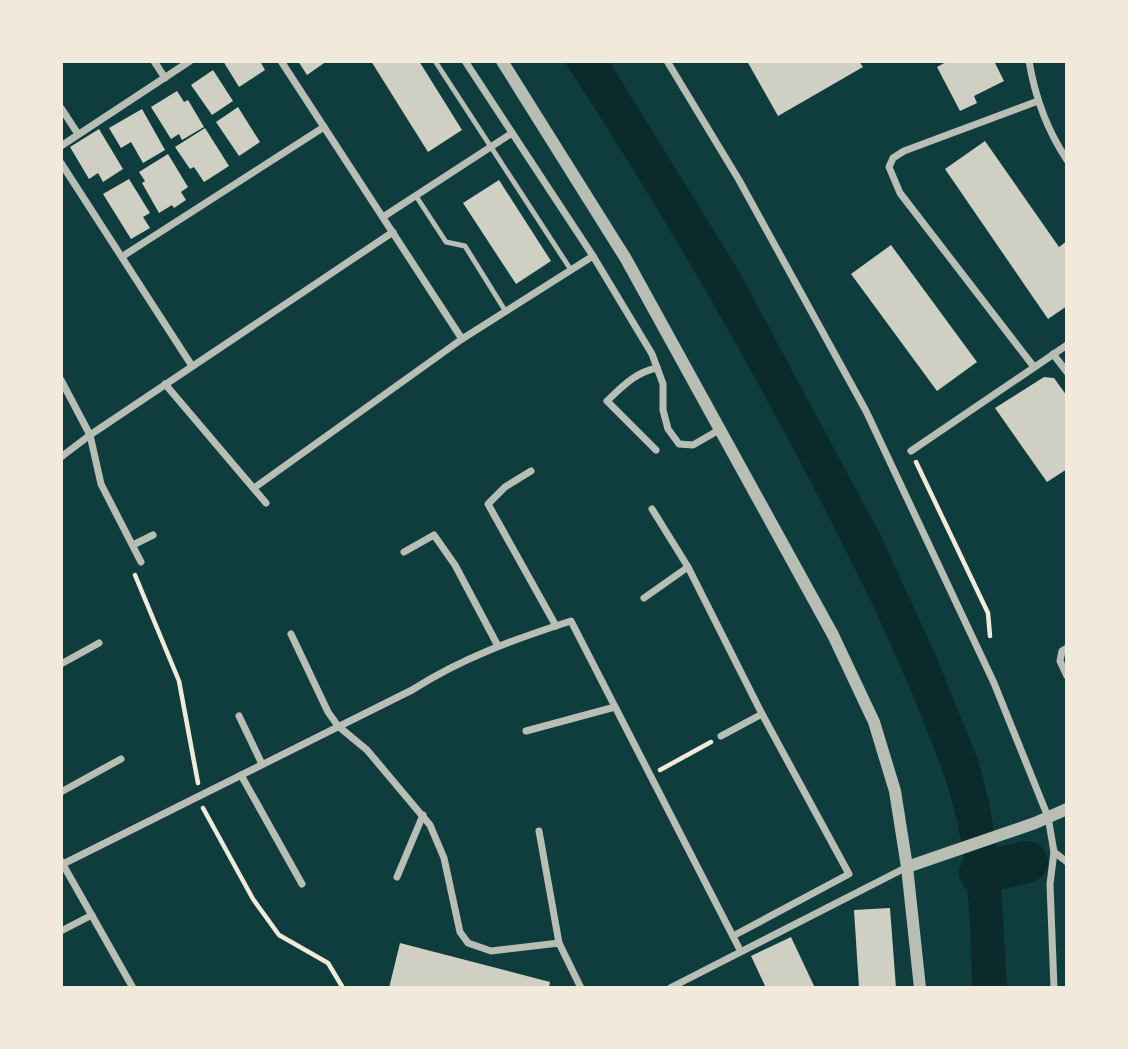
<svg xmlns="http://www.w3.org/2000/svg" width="1128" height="1049" font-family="Arial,sans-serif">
<rect width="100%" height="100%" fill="#0f3d3e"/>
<path fill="#0a2a2b" d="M564 61H609L737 268 880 534 936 656 978 760 990 806 1001 881 1007 988H972C971 933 969 879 958 825 950 787 935 751 921 715 896 654 869 595 839 537 756 373 665 215 564 61Z"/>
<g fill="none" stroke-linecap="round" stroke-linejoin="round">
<polyline stroke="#0a2a2b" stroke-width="42" points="980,873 1027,862"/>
</g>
<g fill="#cfcfc3">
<polygon points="223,61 260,61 265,70 239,87"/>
<polygon points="298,61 327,61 307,75"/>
<polygon points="371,61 419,61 462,130 428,152"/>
<polygon points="747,61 859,61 863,67 778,116"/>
<polygon points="948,61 994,61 1004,81 974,96 977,103 960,111 937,67"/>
<polygon points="213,70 233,101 212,115 191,85"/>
<polygon points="177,91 184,102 188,100 204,127 182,140 179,134 171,139 151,107"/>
<polygon points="238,107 260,142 239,156 216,122"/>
<polygon points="142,109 165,150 143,163 131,142 121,148 109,128"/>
<polygon points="205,128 229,166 204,182 194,167 190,169 175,147"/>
<polygon points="99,129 123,169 103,182 98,173 89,179 70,147"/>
<polygon points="985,141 1059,247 1067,241 1067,306 1048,319 945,169"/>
<polygon points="168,154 188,187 181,192 186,200 174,208 172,205 159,213 142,183 145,181 139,172"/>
<polygon points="129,179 150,213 143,217 150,228 131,239 103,194"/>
<polygon points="499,180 551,261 516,284 463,203"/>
<polygon points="891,245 977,362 937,391 851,274"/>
<polygon points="1044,377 1054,378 1067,396 1067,469 1047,482 995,408"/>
<polygon points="890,908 896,988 859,988 854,910"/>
<polygon points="791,937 815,988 766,988 751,956"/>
<polygon points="400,943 550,982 549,988 389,988"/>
</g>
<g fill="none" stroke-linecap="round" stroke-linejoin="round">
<g stroke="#f1e9da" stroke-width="4.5">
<polyline points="916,462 988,613 990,636"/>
<polyline points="135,575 179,681 198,783"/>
<polyline points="660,770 711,742"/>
<polyline points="203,808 253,899 279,935 328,963 343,988"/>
</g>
<g stroke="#b8beb3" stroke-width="5">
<polyline points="435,61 571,270"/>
<polyline points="416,196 446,242 465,246 506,312"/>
</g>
<g stroke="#b8beb3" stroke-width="7">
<polyline points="154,61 165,78"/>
<polyline points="281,61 462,339 593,256 652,354 663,384 663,410 668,429 679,444 693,445 719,430"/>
<polyline points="465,61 593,256"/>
<polyline points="667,61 739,180 866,411 994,683 1048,817 1054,852 1050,884 1054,988"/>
<path d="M1029 61C1035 97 1047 130 1067 160"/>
<polyline points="61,108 78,134"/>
<polyline points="61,146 190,61"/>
<polyline points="61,163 192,366"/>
<polyline points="383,217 512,133"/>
<polyline points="123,256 324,127"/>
<polyline points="1053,354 1067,372"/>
<polyline points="1034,367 900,193 889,167 893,158 904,151 1038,101"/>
<polyline points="61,380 90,435 61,457"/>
<polyline points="165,384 266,503"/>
<path d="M656 450 607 401C623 386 636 372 657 368"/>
<polyline points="911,451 1067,345"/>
<polyline points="531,471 505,487 488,504 556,626"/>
<polyline points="254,488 462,339"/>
<polyline points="652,509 688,567 762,714 849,874 733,936"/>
<polyline points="133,545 153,535"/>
<polyline points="404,552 434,535 455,565 498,646"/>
<polyline points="141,562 101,484 90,435 393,232"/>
<polyline points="644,598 688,567"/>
<polyline points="291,634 328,712 338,726 367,750 430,825 444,858 460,932 468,943 491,951 559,943 581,988"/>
<polyline points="1067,648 1062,651 1060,661 1067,676"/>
<polyline points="61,664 99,643"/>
<polyline points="239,716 262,764"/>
<polyline points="526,731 615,707"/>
<polyline points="721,736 762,714"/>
<polyline points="241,775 302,884"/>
<polyline points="61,792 121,759"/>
<polyline points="539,831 559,943"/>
<polyline points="1054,852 1067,862"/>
<polyline points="61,861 133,988"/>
<path d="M63 864 412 690C462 658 515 639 571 621L740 950"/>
<polyline points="397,877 423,815"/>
<polyline points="61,931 92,915"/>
<polyline points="670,988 907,867"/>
</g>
<g stroke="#b8beb3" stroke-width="12">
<polyline points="502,61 626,259 833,635 874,722 895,791 907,867 920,988"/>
<polyline points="907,867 1035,823 1067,809"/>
</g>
</g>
<rect width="1128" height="1049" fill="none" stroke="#f1e9da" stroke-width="126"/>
</svg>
